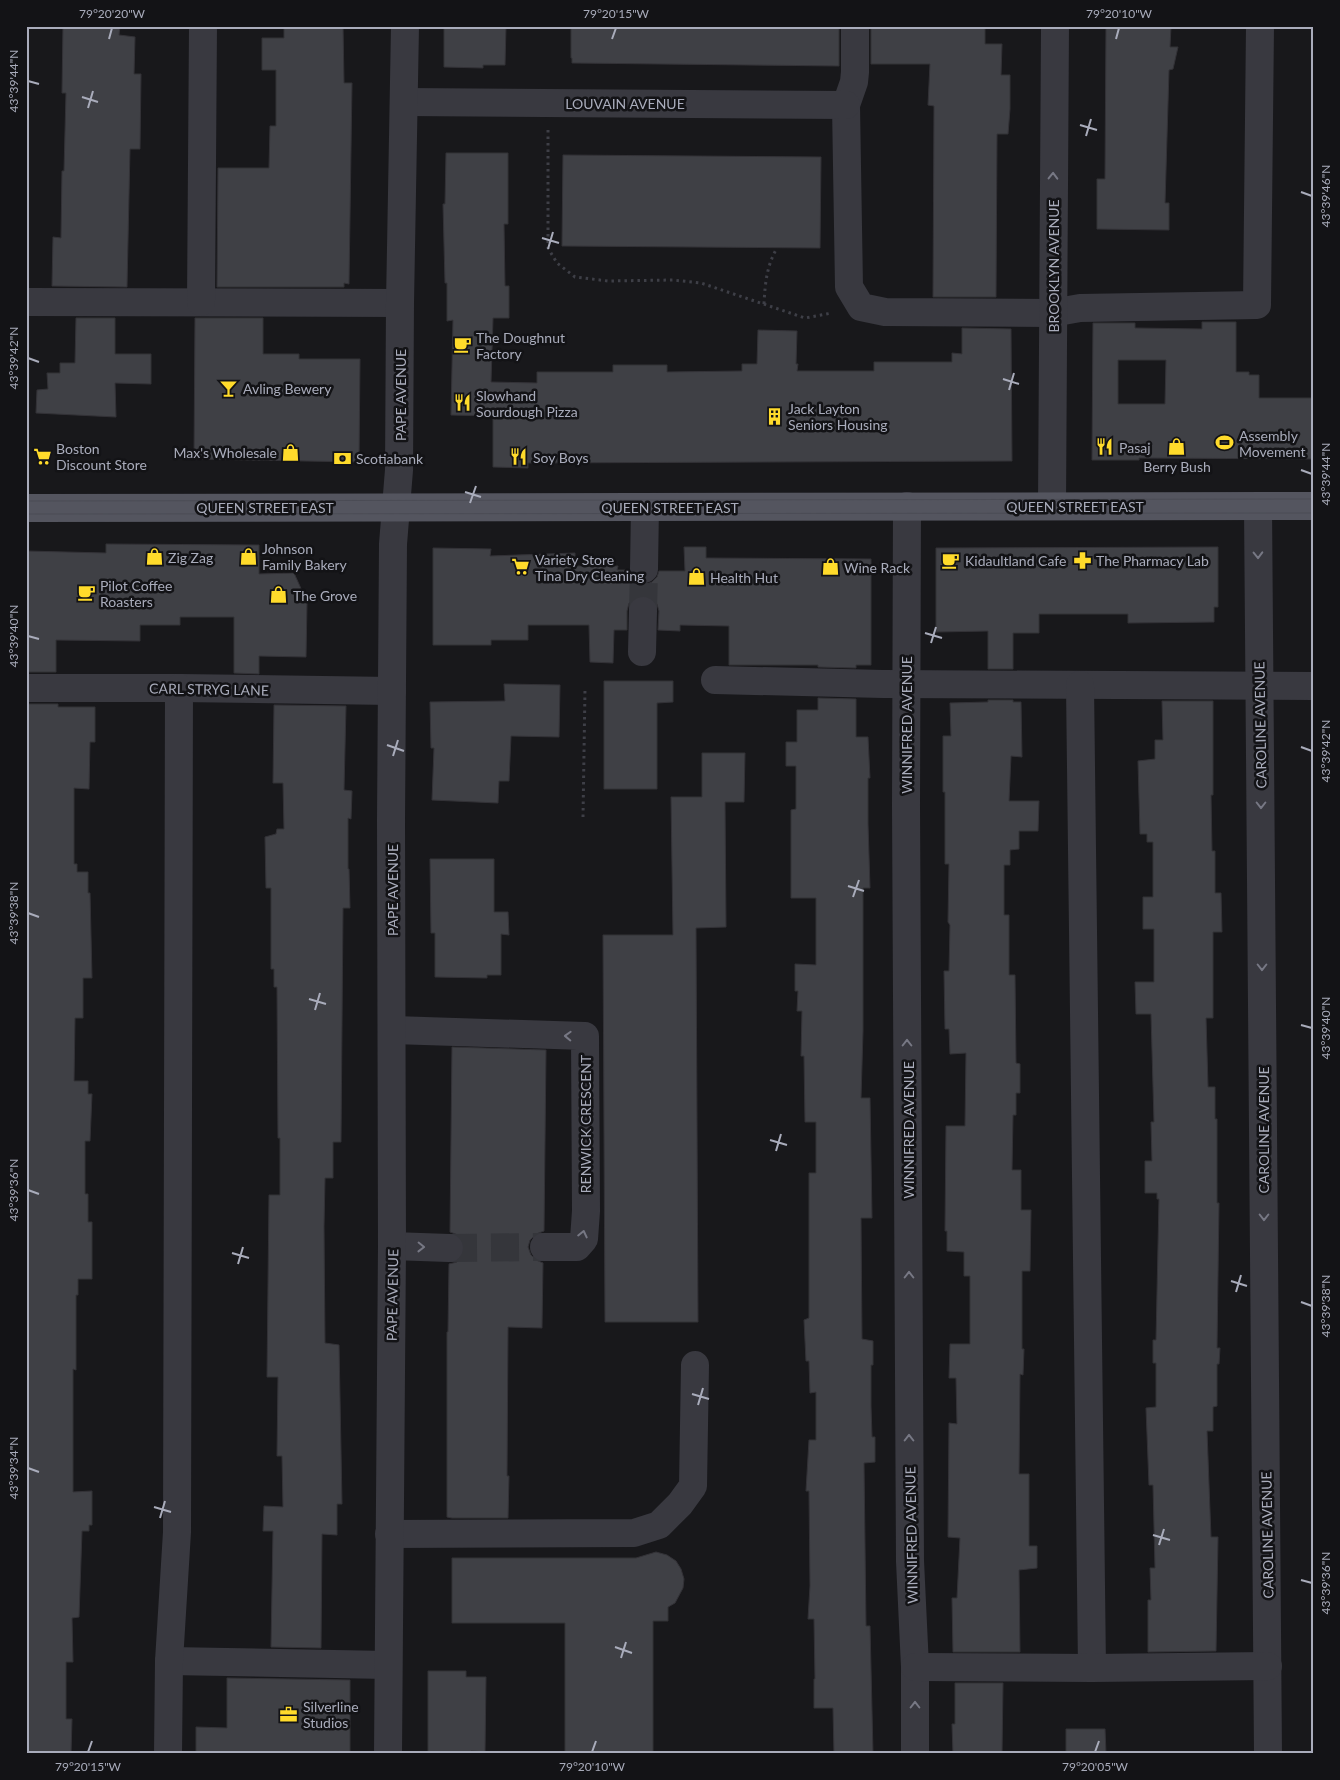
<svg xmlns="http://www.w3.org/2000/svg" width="1340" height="1780" font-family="Lato,sans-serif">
<rect width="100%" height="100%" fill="#18181b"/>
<g fill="#3f4045" stroke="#333237" fill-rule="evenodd">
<polygon points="63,26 120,26 119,35 135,37 134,74 141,74 140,149 130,149 127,287 52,286 53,237 61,238 62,171 64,171 66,93 62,93"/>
<polygon points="284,26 343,26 344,83 352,83 349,284 344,283 344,287 217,287 218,168 269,168 270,126 276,126 276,70 262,70 262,38 284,38"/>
<polygon points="444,26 506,26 505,65 483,65 483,68 444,67"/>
<polygon points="571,26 839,26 839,66 572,63 572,58 571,58"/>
<polygon points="871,26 985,26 985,44 1002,44 1001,75 1010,75 1010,109 1008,134 997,134 996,297 933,297 934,106 928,105 930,64 871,64"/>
<polygon points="1106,26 1171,26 1170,47 1178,47 1173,69 1169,70 1165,203 1169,203 1169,230 1097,229 1097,179 1105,179"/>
<polygon points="446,153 508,153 508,224 504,224 505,286 509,286 509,318 493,318 491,382 537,383 537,372 613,372 613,365 667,365 667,372 742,371 742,364 757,364 758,330 797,331 796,364 798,364 797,371 874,371 874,362 952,362 952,353 962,354 962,328 1011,329 1012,461 528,463 528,468 493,467 493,416 451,415 453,320 447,321 447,283 445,283 443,204 445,204"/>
<polygon points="563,155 821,157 820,248 562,246"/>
<polygon points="76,318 115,318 115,354 151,354 151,384 115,383 116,417 36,413 37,390 48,389 47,373 60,373 60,363 75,363"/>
<polygon points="195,318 263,318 263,354 299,354 299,359 360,359 359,462 194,459"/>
<path d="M1202 322H1236V372H1249V375H1259V398H1314V459L1139 458V460H1092L1093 323H1135V328L1202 329ZM1118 360H1166L1165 404H1118Z"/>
<polygon points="106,544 259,545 259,574 294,573 307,602 306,657 259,656 259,674 234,673 234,617 180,617 180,625 140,625 140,641 56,640 56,672 26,672 26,551 106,553"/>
<polygon points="684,547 706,547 706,558 871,559 871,665 856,665 856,668 818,667 818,665 729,665 729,626 680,625 680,631 658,630 659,611 657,604 652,598 644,595 636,597 629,603 627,611 627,630 614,630 613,663 590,662 589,625 528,625 528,640 491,640 491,645 433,645 433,548 491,549 490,556 575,553 575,566 618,566 617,570 629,570 631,577 636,582 644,585 652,582 657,577 659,571 685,571"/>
<polygon points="1218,547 1218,607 1214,607 1214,622 1128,623 1128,614 1039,614 1039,633 1013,633 1013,669 988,669 988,631 936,632 936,548"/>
<polygon points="604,681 673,681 673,702 657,703 657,789 604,789"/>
<polygon points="504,684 560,685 559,737 511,736 509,781 499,781 498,803 432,800 434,748 431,748 430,702 505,701"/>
<polygon points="818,698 856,699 856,737 868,737 870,778 868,778 868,824 870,888 863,888 863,1031 861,1098 870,1098 872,1218 861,1218 862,1339 873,1341 873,1365 871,1365 871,1406 872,1437 875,1437 875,1462 864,1463 866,1626 870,1626 873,1754 834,1754 833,1708 814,1708 814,1679 815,1679 814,1619 808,1619 810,1586 809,1491 806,1491 809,1440 816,1440 816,1392 810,1393 809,1361 806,1361 804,1320 809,1318 809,1173 816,1173 816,1122 805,1122 804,1056 801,1056 802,1011 797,1011 798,991 795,991 795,964 816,965 816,898 791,898 791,810 796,809 796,766 786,766 786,742 797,742 797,710 818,710"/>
<polygon points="988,700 1013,700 1013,702 1021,702 1022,757 1011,756 1009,801 1039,801 1038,831 1019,831 1019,849 1010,850 1010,865 1004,865 1004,915 1009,915 1009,975 1015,975 1016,1063 1020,1064 1020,1093 1016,1093 1016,1115 1013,1115 1012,1170 1021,1170 1021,1210 1031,1210 1030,1271 1022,1271 1022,1349 1024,1349 1023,1375 1020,1374 1019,1474 1029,1474 1029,1546 1037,1546 1037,1568 1019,1570 1020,1652 953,1652 952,1598 957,1598 960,1538 948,1537 949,1423 957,1424 956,1378 949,1378 950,1344 970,1344 970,1276 964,1276 964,1252 947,1251 947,1231 945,1231 946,1126 965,1126 966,1053 950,1054 949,1029 945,1029 944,971 949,971 950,925 948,922 949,864 945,864 945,792 943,792 943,736 951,736 950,703 988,702"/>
<polygon points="1162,701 1213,701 1213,795 1211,795 1212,851 1215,851 1215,893 1221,893 1222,932 1213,932 1213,1018 1206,1018 1208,1087 1215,1087 1215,1119 1217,1119 1217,1203 1219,1203 1217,1348 1220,1348 1219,1364 1217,1364 1217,1406 1213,1407 1213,1431 1207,1431 1211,1537 1218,1537 1216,1651 1148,1652 1148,1600 1151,1600 1150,1568 1155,1568 1153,1485 1149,1485 1146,1408 1156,1407 1156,1363 1153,1363 1153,1340 1156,1340 1159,1199 1157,1199 1157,1193 1145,1193 1145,1161 1152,1161 1151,1122 1154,1122 1151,1014 1136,1014 1135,982 1154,982 1154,929 1143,929 1143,897 1153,897 1153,842 1147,842 1147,834 1140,834 1138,761 1155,759 1155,740 1163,740"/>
<polygon points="26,704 58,704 58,707 95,707 95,742 90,742 89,789 74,788 74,864 77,864 77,872 88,872 88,893 90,893 92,978 83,978 83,1018 75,1018 74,1081 88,1081 88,1094 92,1094 90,1141 85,1141 85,1194 88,1194 88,1222 92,1222 92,1279 78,1279 78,1295 76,1295 76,1370 73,1369 73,1492 92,1491 92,1525 89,1525 89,1531 82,1531 79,1617 72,1618 73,1662 66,1662 66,1719 72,1719 71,1754 26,1754"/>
<polygon points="274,705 346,706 344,790 352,791 351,819 348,818 348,869 349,869 350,908 343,908 341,1142 333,1142 333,1178 325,1178 324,1226 325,1343 339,1345 342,1504 337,1504 337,1535 322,1534 321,1648 271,1647 273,1531 263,1531 264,1506 283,1507 282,1456 277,1456 278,1377 267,1377 269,1195 280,1195 280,1138 278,1138 277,987 274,987 274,969 271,969 271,888 266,888 265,837 276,834 277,829 284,829 283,783 273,783"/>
<polygon points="702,753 745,753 744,802 725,802 726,927 696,928 698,1322 605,1322 603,935 673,935 671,797 702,797"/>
<polygon points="430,859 494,859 494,912 508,912 509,935 501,934 501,975 487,975 487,978 435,977 435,933 431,933"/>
<polygon points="452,1047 546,1050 544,1231 536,1234 530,1240 528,1247 531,1255 536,1260 543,1263 542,1328 508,1327 507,1476 509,1476 508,1518 452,1518 447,1517 447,1332 448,1332 449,1264 457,1262 462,1257 465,1248 463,1240 458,1235 450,1232"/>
<polygon points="656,1552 667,1555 676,1561 681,1569 684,1579 683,1588 675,1603 668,1607 668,1621 653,1621 653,1754 565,1754 565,1623 452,1623 452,1558 636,1558"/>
<polygon points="428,1671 466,1671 466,1677 486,1677 485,1752 471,1751 471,1754 428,1754"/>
<polygon points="227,1678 350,1680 350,1754 196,1754 196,1727 227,1728"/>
<polygon points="955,1683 1003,1683 1002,1754 953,1754 952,1724 955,1724"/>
<polygon points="1066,1729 1105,1729 1106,1754 1066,1754"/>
</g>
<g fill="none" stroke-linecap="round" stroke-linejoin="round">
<g stroke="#35363b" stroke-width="28" stroke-dasharray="28 14" stroke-linecap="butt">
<polyline points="643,611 644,569"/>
<polyline points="449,1248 544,1247"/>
</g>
<g stroke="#3e3f47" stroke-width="3" stroke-dasharray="2.5 4" stroke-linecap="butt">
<polyline points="548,130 548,248 557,263 575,277 608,281 673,280 701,283 805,318 832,313"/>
<path d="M764 304C765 283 767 265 777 248"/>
<polyline points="583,817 585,689"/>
</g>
<g stroke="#393940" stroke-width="28">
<polyline points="855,26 855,72 854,82 846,105 849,287 861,307 885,312 1052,313 1080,308 1257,305 1260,26"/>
<polyline points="405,102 846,105"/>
<polyline points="26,302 400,303"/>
<polyline points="201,302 203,26"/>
<polyline points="907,506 906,806 910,1561 915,1667 915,1754"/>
<polyline points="1052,506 1055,26"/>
<polyline points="1258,506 1268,1754"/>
<polyline points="644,569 645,507"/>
<polyline points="642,652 643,611"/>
<polyline points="715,680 883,684 1314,686"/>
<polyline points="1080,685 1092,1668"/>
<polyline points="26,688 179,688 392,691"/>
<polyline points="393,1030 585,1036 586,1211 584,1239 577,1247 544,1247"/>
<polyline points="392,1246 449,1248"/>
<polyline points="389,1534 634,1533 659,1525 680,1504 693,1486 695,1365"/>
<polyline points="169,1661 388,1665"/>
<polyline points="915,1667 1092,1668 1268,1666"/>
<polyline points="168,1754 169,1661 177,1532 179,688"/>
<polyline points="388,1754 392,1246 391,820 393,544 399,470 400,303 405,26"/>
</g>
<polyline stroke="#54555f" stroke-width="28" points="26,508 1314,506"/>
<g stroke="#4b4c55" stroke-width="1">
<polyline points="26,501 1314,499"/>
<polyline points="26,514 1314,513"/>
</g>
</g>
<defs><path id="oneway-chevron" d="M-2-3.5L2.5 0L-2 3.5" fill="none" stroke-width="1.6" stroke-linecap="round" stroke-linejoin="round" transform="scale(1.25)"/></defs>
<g stroke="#777884">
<use href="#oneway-chevron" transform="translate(1053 176) rotate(-89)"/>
<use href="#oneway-chevron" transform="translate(1258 555) rotate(89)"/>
<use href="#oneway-chevron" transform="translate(1261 805) rotate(90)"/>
<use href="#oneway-chevron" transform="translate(1262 967) rotate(90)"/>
<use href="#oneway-chevron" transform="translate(568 1036) rotate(-178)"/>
<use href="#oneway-chevron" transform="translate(907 1043) rotate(-90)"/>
<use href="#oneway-chevron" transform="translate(1264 1217) rotate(90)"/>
<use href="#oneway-chevron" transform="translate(583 1234) rotate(-77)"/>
<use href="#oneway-chevron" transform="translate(421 1247) rotate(1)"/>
<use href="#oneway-chevron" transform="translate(909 1275) rotate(-90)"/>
<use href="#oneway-chevron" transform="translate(909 1438) rotate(-90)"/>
<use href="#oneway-chevron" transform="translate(915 1705) rotate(-90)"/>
</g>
<path fill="none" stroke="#a9acbb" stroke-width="2" d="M109 39 112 28M612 39 616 28M1116 39 1119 28M28 81 39 84M82 97 98 102M88 108 93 91M1080 125 1097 130M1086 136 1091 119M1301 192 1312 196M542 238 559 243M548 249 553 232M28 358 39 362M1003 379 1019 384M1009 390 1014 373M1301 470 1312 474M465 492 481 497M470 503 476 486M925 633 942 638M28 636 39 639M931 643 936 627M387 745 404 751M1301 747 1312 751M393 756 398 740M848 886 864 891M853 897 859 880M28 913 39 917M309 999 326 1004M315 1010 320 993M1301 1025 1312 1028M770 1140 787 1145M776 1151 781 1134M28 1190 39 1194M232 1253 249 1258M238 1264 243 1247M1231 1281 1247 1286M1236 1292 1241 1275M1301 1302 1312 1306M692 1394 709 1399M698 1405 703 1388M28 1468 39 1472M154 1507 171 1512M160 1518 165 1501M1153 1535 1170 1540M1159 1545 1164 1529M1301 1580 1312 1583M615 1647 632 1653M621 1658 626 1642M88 1752 92 1741M592 1752 596 1741M1095 1752 1099 1741"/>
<defs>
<symbol id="cafe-bare" viewBox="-9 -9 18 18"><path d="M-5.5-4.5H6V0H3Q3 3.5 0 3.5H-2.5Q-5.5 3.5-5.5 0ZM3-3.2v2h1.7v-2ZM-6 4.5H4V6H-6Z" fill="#ffdb2b" stroke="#131316" stroke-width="2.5" paint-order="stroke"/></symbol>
<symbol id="bar-bare" viewBox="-9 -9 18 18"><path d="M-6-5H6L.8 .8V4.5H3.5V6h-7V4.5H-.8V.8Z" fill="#ffdb2b" stroke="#131316" stroke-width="2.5" paint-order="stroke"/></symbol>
<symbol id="restaurant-bare" viewBox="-9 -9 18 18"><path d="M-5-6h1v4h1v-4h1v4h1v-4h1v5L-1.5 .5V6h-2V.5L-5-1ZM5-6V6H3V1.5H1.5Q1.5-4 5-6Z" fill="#ffdb2b" stroke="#131316" stroke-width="2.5" paint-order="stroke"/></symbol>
<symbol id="building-bare" viewBox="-9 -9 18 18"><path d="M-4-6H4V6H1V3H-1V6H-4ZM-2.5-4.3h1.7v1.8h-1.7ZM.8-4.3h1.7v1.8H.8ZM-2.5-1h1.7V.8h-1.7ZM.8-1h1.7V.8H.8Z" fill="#ffdb2b" stroke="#131316" stroke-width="2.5" paint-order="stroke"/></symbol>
<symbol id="stadium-bare" viewBox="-9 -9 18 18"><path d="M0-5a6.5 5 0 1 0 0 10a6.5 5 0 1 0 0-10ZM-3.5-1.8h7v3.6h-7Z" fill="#ffdb2b" stroke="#131316" stroke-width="2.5" paint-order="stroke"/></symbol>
<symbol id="shop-bare" viewBox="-9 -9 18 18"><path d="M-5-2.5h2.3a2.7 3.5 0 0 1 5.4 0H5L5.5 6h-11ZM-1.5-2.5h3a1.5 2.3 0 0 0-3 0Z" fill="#ffdb2b" stroke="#131316" stroke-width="2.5" paint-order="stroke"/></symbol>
<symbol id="supermarket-bare" viewBox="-9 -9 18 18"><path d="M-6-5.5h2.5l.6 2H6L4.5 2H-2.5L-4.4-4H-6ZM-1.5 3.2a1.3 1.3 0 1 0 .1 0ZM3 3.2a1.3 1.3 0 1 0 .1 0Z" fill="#ffdb2b" stroke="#131316" stroke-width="2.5" paint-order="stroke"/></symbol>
<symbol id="bank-bare" viewBox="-9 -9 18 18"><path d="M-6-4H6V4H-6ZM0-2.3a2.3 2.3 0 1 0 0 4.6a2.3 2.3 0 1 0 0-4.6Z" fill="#ffdb2b" stroke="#131316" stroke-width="2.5" paint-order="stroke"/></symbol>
<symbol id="pharmacy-bare" viewBox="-9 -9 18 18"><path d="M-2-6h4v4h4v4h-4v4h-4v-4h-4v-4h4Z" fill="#ffdb2b" stroke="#131316" stroke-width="2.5" paint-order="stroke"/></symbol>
<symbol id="office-bare" viewBox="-9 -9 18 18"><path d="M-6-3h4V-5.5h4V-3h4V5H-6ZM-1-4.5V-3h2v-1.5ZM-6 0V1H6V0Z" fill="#ffdb2b" stroke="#131316" stroke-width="2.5" paint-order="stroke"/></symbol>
</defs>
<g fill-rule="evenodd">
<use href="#cafe-bare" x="450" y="332" width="25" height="25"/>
<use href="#bar-bare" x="216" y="376" width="25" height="25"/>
<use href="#restaurant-bare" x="450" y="390" width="25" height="25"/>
<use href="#building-bare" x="762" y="404" width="25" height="25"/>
<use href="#stadium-bare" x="1212" y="430" width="25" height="25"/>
<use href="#shop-bare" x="1164" y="434" width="25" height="25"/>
<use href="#restaurant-bare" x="1092" y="434" width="25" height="25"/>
<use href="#shop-bare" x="278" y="440" width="25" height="25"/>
<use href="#supermarket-bare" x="30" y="444" width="25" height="25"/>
<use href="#restaurant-bare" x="506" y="444" width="25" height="25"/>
<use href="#bank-bare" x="330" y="446" width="25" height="25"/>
<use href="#shop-bare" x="236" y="544" width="25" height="25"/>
<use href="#shop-bare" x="142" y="544" width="25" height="25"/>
<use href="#cafe-bare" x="938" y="548" width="25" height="25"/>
<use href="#pharmacy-bare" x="1070" y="548" width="25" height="25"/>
<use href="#supermarket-bare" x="508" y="554" width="25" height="25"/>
<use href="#shop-bare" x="818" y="554" width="25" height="25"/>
<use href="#shop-bare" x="684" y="564" width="25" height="25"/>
<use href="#cafe-bare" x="74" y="580" width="25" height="25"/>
<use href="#shop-bare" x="266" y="582" width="25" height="25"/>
<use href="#office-bare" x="276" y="1702" width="25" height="25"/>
</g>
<g text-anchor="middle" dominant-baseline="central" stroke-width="5" stroke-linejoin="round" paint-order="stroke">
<g font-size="14" fill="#a9acbb" stroke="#131316">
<text x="625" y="103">LOUVAIN AVENUE</text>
<text transform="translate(1053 266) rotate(-90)">BROOKLYN AVENUE</text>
<text transform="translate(400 395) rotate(-90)">PAPE AVENUE</text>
<text x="1075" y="506">QUEEN STREET EAST</text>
<text x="265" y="507">QUEEN STREET EAST</text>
<text x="670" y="507">QUEEN STREET EAST</text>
<text transform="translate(209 689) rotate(1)">CARL STRYG LANE</text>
<text transform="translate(906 725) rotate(-90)">WINNIFRED AVENUE</text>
<text transform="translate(1260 725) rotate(-91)">CAROLINE AVENUE</text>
<text transform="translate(392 890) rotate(-90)">PAPE AVENUE</text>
<text transform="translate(585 1124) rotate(-90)">RENWICK CRESCENT</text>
<text transform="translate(908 1130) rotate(-90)">WINNIFRED AVENUE</text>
<text transform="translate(1263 1130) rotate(-90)">CAROLINE AVENUE</text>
<text transform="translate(392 1295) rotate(-89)">PAPE AVENUE</text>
<text transform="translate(911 1535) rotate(-91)">WINNIFRED AVENUE</text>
<text transform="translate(1267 1535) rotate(-91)">CAROLINE AVENUE</text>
</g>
<g font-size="14" fill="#a9acbb" stroke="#131316" text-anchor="start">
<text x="476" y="337">The Doughnut<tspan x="476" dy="16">Factory</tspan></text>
<text x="243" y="388">Avling Bewery</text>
<text x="476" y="395">Slowhand<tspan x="476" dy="16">Sourdough Pizza</tspan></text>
<text x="788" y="408">Jack Layton<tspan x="788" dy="16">Seniors Housing</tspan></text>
<text x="1239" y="435">Assembly<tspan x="1239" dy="16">Movement</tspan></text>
<text x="1119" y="447">Pasaj</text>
<text x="56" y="448">Boston<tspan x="56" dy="16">Discount Store</tspan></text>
<text x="277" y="452" text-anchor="end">Max's Wholesale</text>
<text x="533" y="457">Soy Boys</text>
<text x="356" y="458">Scotiabank</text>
<text x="1177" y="466" text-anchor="middle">Berry Bush</text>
<text x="262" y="548">Johnson<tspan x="262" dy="16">Family Bakery</tspan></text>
<text x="168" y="557">Zig Zag</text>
<text x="535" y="559">Variety Store<tspan x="535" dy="16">Tina Dry Cleaning</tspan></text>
<text x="965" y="560">Kidaultland Cafe</text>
<text x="1096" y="560">The Pharmacy Lab</text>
<text x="844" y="567">Wine Rack</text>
<text x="710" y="577">Health Hut</text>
<text x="100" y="585">Pilot Coffee<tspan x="100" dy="16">Roasters</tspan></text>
<text x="293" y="595">The Grove</text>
<text x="303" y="1706">Silverline<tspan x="303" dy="16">Studios</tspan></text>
</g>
</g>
<rect width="1340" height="1780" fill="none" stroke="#131316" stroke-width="55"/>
<rect x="28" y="28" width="1284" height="1724" fill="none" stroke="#a9acbb" stroke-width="2"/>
<g font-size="12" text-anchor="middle" fill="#a9acbb">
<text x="112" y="18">79°20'20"W</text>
<text x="616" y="18">79°20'15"W</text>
<text x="1119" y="18">79°20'10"W</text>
<text transform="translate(14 81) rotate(-90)" y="4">43°39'44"N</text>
<text transform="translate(1326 196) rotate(-90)" y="4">43°39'46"N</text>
<text transform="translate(14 358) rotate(-90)" y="4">43°39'42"N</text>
<text transform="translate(1326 474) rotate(-90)" y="4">43°39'44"N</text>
<text transform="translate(14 636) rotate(-90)" y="4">43°39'40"N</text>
<text transform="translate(1326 751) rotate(-90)" y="4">43°39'42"N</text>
<text transform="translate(14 913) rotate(-90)" y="4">43°39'38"N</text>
<text transform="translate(1326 1028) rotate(-90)" y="4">43°39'40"N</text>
<text transform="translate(14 1190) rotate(-90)" y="4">43°39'36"N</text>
<text transform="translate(1326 1306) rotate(-90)" y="4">43°39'38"N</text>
<text transform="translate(14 1468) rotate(-90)" y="4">43°39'34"N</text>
<text transform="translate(1326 1583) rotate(-90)" y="4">43°39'36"N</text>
<text x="88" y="1771">79°20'15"W</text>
<text x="592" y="1771">79°20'10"W</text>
<text x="1095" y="1771">79°20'05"W</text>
</g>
</svg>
